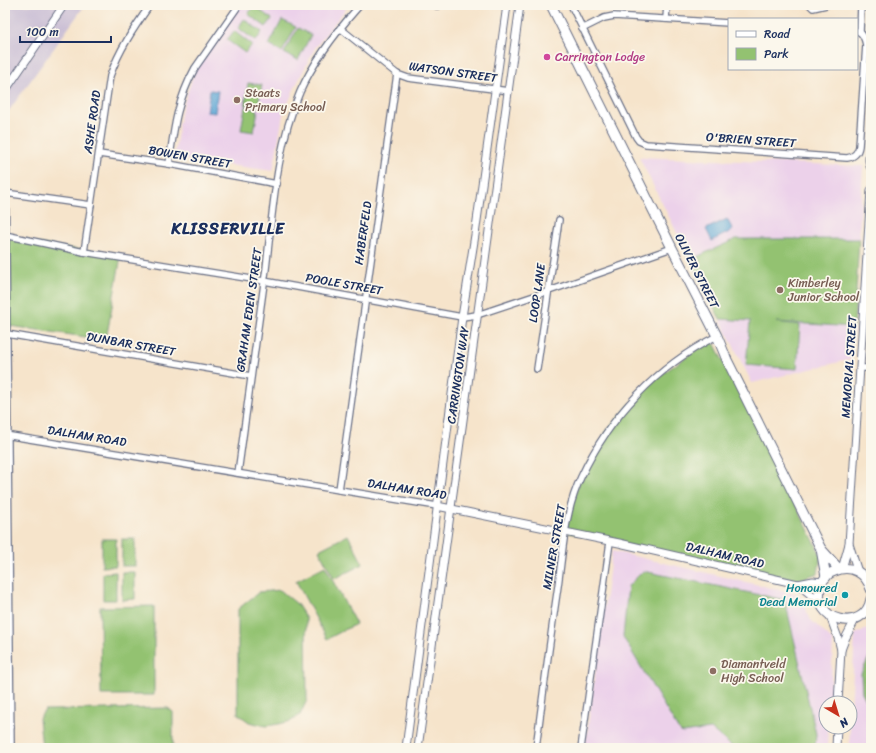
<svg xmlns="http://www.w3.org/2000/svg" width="876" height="753" font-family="Sriracha,sans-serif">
<rect width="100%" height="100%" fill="#fbf7ec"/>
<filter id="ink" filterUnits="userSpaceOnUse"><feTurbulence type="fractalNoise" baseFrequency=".025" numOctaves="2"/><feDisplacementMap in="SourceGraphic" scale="8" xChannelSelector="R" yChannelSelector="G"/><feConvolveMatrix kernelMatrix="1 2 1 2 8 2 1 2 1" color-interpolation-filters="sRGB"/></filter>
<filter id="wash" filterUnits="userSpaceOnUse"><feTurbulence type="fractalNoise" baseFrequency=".012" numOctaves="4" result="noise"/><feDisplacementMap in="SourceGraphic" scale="16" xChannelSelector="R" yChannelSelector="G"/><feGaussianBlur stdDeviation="0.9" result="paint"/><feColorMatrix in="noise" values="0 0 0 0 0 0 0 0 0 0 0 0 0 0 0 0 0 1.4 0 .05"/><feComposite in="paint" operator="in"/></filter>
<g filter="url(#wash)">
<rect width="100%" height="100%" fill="#f6e4cb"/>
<g fill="#ecd1ea">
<polygon points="240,5 349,5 315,48 295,87 283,115 273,171 174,158 181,112 196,67"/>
<polygon points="639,157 863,166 852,359 752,383"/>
<polygon points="612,551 798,594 811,620 833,641 830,703 826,703 826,727 828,727 827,748 585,748"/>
<polygon points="871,627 871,748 849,748 855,634"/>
</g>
<polygon fill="#cbbfd5" points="5,5 85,5 5,116"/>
<g fill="#93c271" stroke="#577868">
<polygon points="254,6 272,19 266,27 248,14"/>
<polygon points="244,19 262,32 256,41 238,28"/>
<polygon points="282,20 296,27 282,52 269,45"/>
<polygon points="298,28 311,35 298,60 284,53"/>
<polygon points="234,31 252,45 245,53 227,40"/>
<polygon points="248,83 262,85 258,107 245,105"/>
<polygon points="245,107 258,110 254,132 241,130"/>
<polygon points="9,239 121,256 106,340 10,326"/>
<polygon points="736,239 859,239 854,327 776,322 800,325 797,369 746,365 750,321 720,319 690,260"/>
<polygon points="712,339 821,555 818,573 798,580 565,532 580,478 607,430 648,384"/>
<polygon points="348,535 363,564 334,579 319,550"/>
<polygon points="102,539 116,539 116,566 102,567"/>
<rect x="122" y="539" width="13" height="27"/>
<polygon points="325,566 356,624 327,639 296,581"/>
<polygon points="643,571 785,600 816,734 815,748 734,748 711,729 682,733 678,729 623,637 628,586"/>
<polygon points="116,572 116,600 103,600 103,573"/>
<polygon points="122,572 135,572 135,599 122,600"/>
<polygon points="280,590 297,604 306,618 307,700 300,715 291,721 279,724 266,726 249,722 238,714 238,609 259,592"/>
<polygon points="154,606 154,695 101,695 100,607"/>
<polygon points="871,653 871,710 862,692 861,674"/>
<polygon points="168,708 173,712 173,748 42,748 39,718 45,710"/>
</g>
<g fill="#5da5d4" stroke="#3c6a99">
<polygon points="210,90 218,91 215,113 207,112"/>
<polygon points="727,219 733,230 712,241 706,229"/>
</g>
</g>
<g filter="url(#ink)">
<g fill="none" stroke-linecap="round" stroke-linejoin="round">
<defs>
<g id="minor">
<polyline points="437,5 437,6"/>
<path d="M571 5 636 137 639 141 646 144 847 158C854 157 858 153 859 146L866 45C865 40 863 32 857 31"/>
<polyline points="810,5 813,8 826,5"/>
<polyline points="666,19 667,5"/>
<polyline points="340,28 397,74 408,78 509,91"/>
<polyline points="582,29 604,18 614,16 729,23"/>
<polyline points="860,32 861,5"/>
<polyline points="5,152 11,748"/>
<polyline points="99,154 169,164 277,184"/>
<path d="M169 164C174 127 177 101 195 68L239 5"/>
<polyline points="5,193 91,205"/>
<polyline points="5,235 84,252 264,281 462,317 477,315 549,291 672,248"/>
<path d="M84 252 110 76C119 50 134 28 150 5"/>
<polyline points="7,334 251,376"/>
<polyline points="860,368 871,368"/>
<polyline points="537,369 559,220"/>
<polyline points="5,435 437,506"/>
<path d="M238 473C247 405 257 337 266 269 273 210 276 147 300 92 314 60 337 31 360 5"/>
<polyline points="339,490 397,74"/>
<polyline points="5,727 11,727"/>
<path d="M536 748C543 694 550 640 558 586 563 550 565 510 581 477 609 417 657 366 717 336"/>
<polyline points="581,748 610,542"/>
</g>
<g id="tertiary">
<polyline points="5,91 64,5"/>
<polyline points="437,506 619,543 798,584 813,581 823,582"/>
<polyline points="849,544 858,572"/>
<polyline points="842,569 849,544 871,190"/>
<polyline points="798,584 810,594 820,599"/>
<polyline points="830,616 838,638 841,650 838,703"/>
<polyline points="841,650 846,637 856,618"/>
<polyline points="406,748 462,317 475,235 507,5"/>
<polyline points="418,748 520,5"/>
<polyline points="836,748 837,727"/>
</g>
<g id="trunk">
<polyline points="551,5 672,248 717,336 727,360 821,549 826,577"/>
<polyline points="871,140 870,160 871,166"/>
<polyline points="821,549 839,569"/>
<path d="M871 589C866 573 851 564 835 571 828 573 823 579 821 586 809 621 865 635 871 599"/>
</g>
</defs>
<use href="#minor" stroke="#686e84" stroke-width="8"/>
<use href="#tertiary" stroke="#686e84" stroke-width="9"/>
<use href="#trunk" stroke="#686e84" stroke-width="11"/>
<use href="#minor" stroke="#fff" stroke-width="5.5"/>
<use href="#tertiary" stroke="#fff" stroke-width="7"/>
<use href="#trunk" stroke="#fff" stroke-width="9"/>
</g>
</g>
<circle fill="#d1479c" stroke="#fbf7ec" stroke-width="1.5" cx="547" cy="57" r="4"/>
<g fill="#8d6e63" stroke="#fbf7ec" stroke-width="1.5">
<circle cx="237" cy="100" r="4"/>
<circle cx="780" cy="290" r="4"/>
<circle cx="713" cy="671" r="4"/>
</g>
<circle fill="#0f9aa8" stroke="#fbf7ec" stroke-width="1.5" cx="845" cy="595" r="4"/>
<g text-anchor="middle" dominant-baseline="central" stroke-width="3.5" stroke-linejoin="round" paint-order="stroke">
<g font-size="12" fill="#b23c85" stroke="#fbf7ec" text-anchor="start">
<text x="555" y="57">Carrington Lodge</text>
</g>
<g font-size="12" fill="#1b2f5e" stroke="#fbf7ec">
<text transform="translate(453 72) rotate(8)">WATSON STREET</text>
<text transform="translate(92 122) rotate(-82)">ASHE ROAD</text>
<text transform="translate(751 140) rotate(4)">O'BRIEN STREET</text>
<text transform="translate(190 157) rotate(10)">BOWEN STREET</text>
<text transform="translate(363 233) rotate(-82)">HABERFELD</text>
<text transform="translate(697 271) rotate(63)">OLIVER STREET</text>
<text transform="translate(344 284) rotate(10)">POOLE STREET</text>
<text transform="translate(537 293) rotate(-82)">LOOP LANE</text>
<text transform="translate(249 310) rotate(-82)">GRAHAM EDEN STREET</text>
<text transform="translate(131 344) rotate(10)">DUNBAR STREET</text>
<text transform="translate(849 367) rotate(-86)">MEMORIAL STREET</text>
<text transform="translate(458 375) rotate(-82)">CARRINGTON WAY</text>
<text transform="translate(87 436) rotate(9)">DALHAM ROAD</text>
<text transform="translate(407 489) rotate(9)">DALHAM ROAD</text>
<text transform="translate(554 547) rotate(-80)">MILNER STREET</text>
<text transform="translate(725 555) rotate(13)">DALHAM ROAD</text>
</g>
<g font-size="12" fill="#785e54" stroke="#fbf7ec" text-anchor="start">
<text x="245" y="93">Staats<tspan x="245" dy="14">Primary School</tspan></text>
<text x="788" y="283">Kimberley<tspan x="788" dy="14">Junior School</tspan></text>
<text x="721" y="664">Diamantveld<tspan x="721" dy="14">High School</tspan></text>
</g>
<g font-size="12" fill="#0d838f" stroke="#fbf7ec" text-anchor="end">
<text x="837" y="588">Honoured<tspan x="837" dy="14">Dead Memorial</tspan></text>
</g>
<g font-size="16" font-weight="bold" letter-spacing="1" fill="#1b2f5e" stroke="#fbf7ec">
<text x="228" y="228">KLISSERVILLE</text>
</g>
</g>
<rect width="876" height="753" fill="none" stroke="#fbf7ec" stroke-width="20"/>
<rect x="728" y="18" width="130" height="52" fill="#fbf7ec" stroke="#a1a7b3"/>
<rect x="736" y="31" width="20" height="6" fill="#ffffff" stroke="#a1a7b3"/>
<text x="764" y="38" font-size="12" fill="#1b2f5e">Road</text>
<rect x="736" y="48" width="20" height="12" fill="#93c271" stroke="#a1a7b3"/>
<text x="764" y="58" font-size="12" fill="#1b2f5e">Park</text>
<g transform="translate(838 715) rotate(142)"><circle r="19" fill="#fbf7ec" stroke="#a1a7b3"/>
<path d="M0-3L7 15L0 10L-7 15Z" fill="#c8321e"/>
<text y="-6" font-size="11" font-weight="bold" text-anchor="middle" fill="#1b2f5e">N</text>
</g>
<path d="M20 36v6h91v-6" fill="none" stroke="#1b2f5e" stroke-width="2"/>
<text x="26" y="36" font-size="12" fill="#1b2f5e" stroke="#fbf7ec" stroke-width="3" paint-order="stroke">100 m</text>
</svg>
